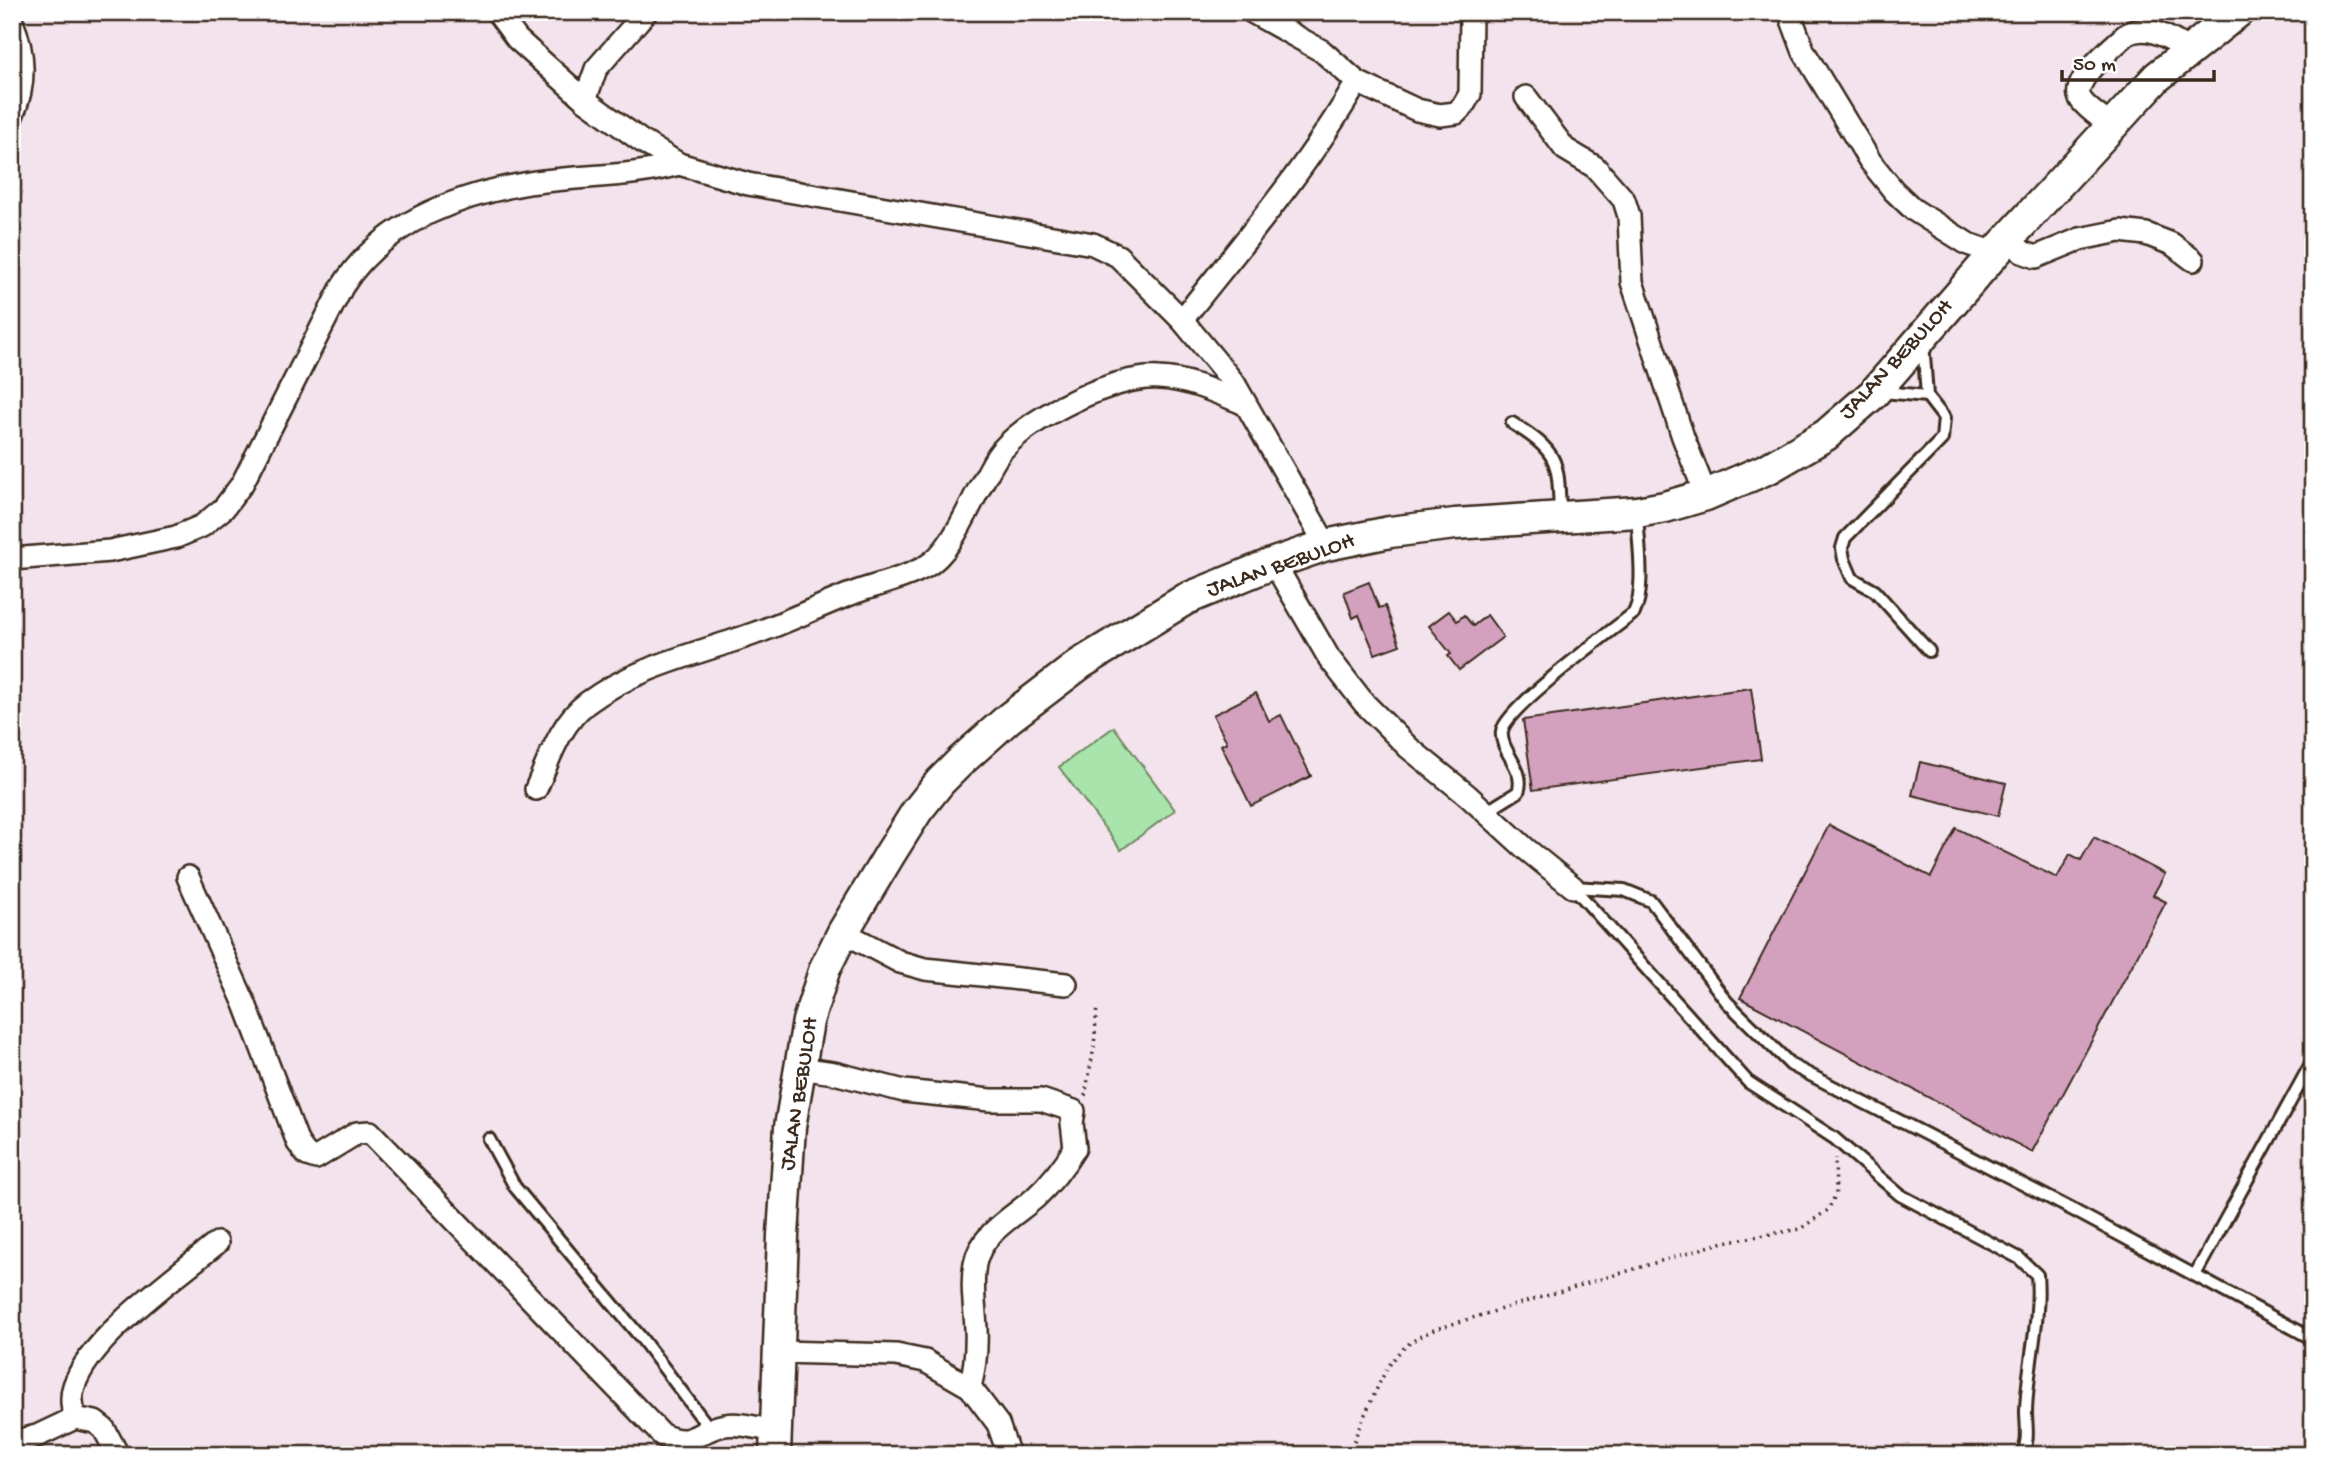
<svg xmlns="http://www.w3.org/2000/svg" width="2325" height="1467" font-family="'Gochi Hand',sans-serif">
<rect width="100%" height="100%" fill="#f2e3ec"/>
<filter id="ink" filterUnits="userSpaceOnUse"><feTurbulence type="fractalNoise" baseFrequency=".0143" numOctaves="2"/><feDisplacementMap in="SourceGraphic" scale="14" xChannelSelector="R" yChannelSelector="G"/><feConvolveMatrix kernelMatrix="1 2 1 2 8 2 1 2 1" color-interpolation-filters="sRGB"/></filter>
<g filter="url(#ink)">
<polygon fill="#a8e4ab" stroke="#728764" stroke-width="2" points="1114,727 1175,810 1121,850 1059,767"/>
<g fill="#d3a1be" stroke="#3b2a1e" stroke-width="2">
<polygon points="1369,582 1379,608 1385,606 1400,645 1375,654 1359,615 1353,618 1344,592"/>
<polygon points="1449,611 1457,621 1464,615 1473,626 1487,615 1503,637 1459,670 1448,656 1451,654 1429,626"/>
<polygon points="1751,688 1761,759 1533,790 1523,720"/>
<polygon points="1256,693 1269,721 1281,715 1311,776 1251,806 1221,745 1227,742 1213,715"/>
<polygon points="1920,762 2006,783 1998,816 1912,795"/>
<polygon points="1829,825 1931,877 1956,828 2057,878 2070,854 2081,860 2094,837 2165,874 2153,895 2166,902 2032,1152 1740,998"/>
</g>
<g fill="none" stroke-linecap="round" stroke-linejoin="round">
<defs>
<g id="service">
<polyline points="1923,342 1927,396 1944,418 1942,439 1845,538 1842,548 1844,559 1852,578 1875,591 1929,651"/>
<polyline points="1883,392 1927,396"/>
<path d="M1512 423C1560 453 1558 461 1560 515"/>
<path d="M1486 812 1518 792C1527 770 1499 751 1502 731 1506 708 1611 631 1634 613 1646 589 1638 541 1637 513"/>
<polyline points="1573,887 1624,890 1651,901 1727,1002 1791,1065 2073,1210 2313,1339"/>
<path d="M1573 887 1748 1082 1834 1138 1900 1195 2019 1258 2037 1275C2041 1321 2027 1366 2026 1412 2026 1426 2030 1442 2021 1455"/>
<polyline points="489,1139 515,1187 642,1339 710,1429"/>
<polyline points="2195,1275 2313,1060"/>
</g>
<g id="minor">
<polyline points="497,12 517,39 585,100 640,140 679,164 748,184 1093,244 1118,256 1182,320 1234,383 1326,545"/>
<polyline points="1789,12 1804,52 1870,161 1894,191 1914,210 1968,244 1995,253"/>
<path d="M12 22C25 53 26 86 12 116"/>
<polyline points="1357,82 1417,110 1440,115 1456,113 1463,106 1470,94 1471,12"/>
<polyline points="1526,97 1565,149 1595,167 1624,200 1629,216 1632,282 1683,437 1706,495"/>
<polyline points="585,100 596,69 646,12"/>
<path d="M2111 126C2102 118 2088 110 2081 100 2068 82 2114 46 2127 34 2149 23 2170 39 2190 50"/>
<polyline points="2011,238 2022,252 2036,257 2080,239 2120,231 2146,234 2172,244 2193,260"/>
<path d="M1182 320C1243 243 1308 167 1357 82L1322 51 1252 12"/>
<path d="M12 559 110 551 176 537 202 526 224 508 242 484 342 287C382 223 458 195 529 183 579 175 630 178 679 164"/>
<polyline points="1274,563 1329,658 1364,703 1409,748 1467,795 1526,849 1573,887"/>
<path d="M536 789C549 760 560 723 587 703 635 667 697 654 753 634 787 622 821 605 856 592 878 584 904 579 925 567 953 552 970 502 986 476 991 467 996 456 1003 449 1032 416 1115 375 1159 378 1188 379 1218 393 1245 404"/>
<path d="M188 877 245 1004 298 1143 307 1155 316 1158 357 1133 370 1132 662 1435C695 1449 695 1430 725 1425 741 1422 760 1429 776 1431"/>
<polyline points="843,932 900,962 925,969 1066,984"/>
<path d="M799 1068 834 1073 904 1091 990 1100H1041L1074 1111 1072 1123 1075 1148C1064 1166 1051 1183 1035 1198 1013 1217 981 1233 975 1264 971 1285 975 1308 976 1329 977 1349 975 1368 970 1387"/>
<polyline points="779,1352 896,1355 925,1361 970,1387 998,1424 1009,1455"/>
<path d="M75 1418C72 1408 70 1397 74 1386 90 1337 176 1277 217 1243"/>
<polyline points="12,1442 37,1436 75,1418 95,1422 104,1429 118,1455"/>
</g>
<polyline id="secondary" points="775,1455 783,1235 790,1127 808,1021 825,968 843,932 890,854 917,811 940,782 961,761 1009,718 1080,664 1186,599 1274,563 1326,545 1390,532 1455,524 1637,512 1665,507 1706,495 1769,468 1826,435 1873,394 1995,253 2157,77 2238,12"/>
</defs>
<use href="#service" stroke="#3b2a1e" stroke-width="16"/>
<use href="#minor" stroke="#3b2a1e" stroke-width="26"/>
<use href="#secondary" stroke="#3b2a1e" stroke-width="35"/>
<g stroke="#3b2a1e" stroke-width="3.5" stroke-dasharray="2 5" stroke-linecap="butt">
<polyline points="1085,1096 1094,1047 1097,1006"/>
<path d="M1352 1455C1353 1438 1361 1423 1368 1408 1387 1367 1394 1345 1439 1328L1724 1242 1800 1229 1828 1210 1836 1194 1835 1158"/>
</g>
<use href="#service" stroke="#fff" stroke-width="10"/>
<use href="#minor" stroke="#fff" stroke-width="21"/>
<use href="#secondary" stroke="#fff" stroke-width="30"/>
</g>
</g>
<g text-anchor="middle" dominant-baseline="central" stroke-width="5" stroke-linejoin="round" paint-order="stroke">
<g font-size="23" fill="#3b2a1e" stroke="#fff">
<text transform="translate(1897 360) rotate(-47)">JALAN BEBULOH</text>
<text transform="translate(1281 566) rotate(-19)">JALAN BEBULOH</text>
<text transform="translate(800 1094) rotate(-81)">JALAN BEBULOH</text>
</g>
</g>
<rect width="2325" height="1467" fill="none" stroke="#fff" stroke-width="42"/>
<rect x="21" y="21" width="2283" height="1425" fill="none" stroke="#3b2a1e" stroke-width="2.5" filter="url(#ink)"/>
<path d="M2062 70v10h152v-10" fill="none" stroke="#3b2a1e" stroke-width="3.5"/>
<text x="2073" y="70" font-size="21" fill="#3b2a1e" stroke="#ffffff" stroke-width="5" paint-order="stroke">50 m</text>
</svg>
